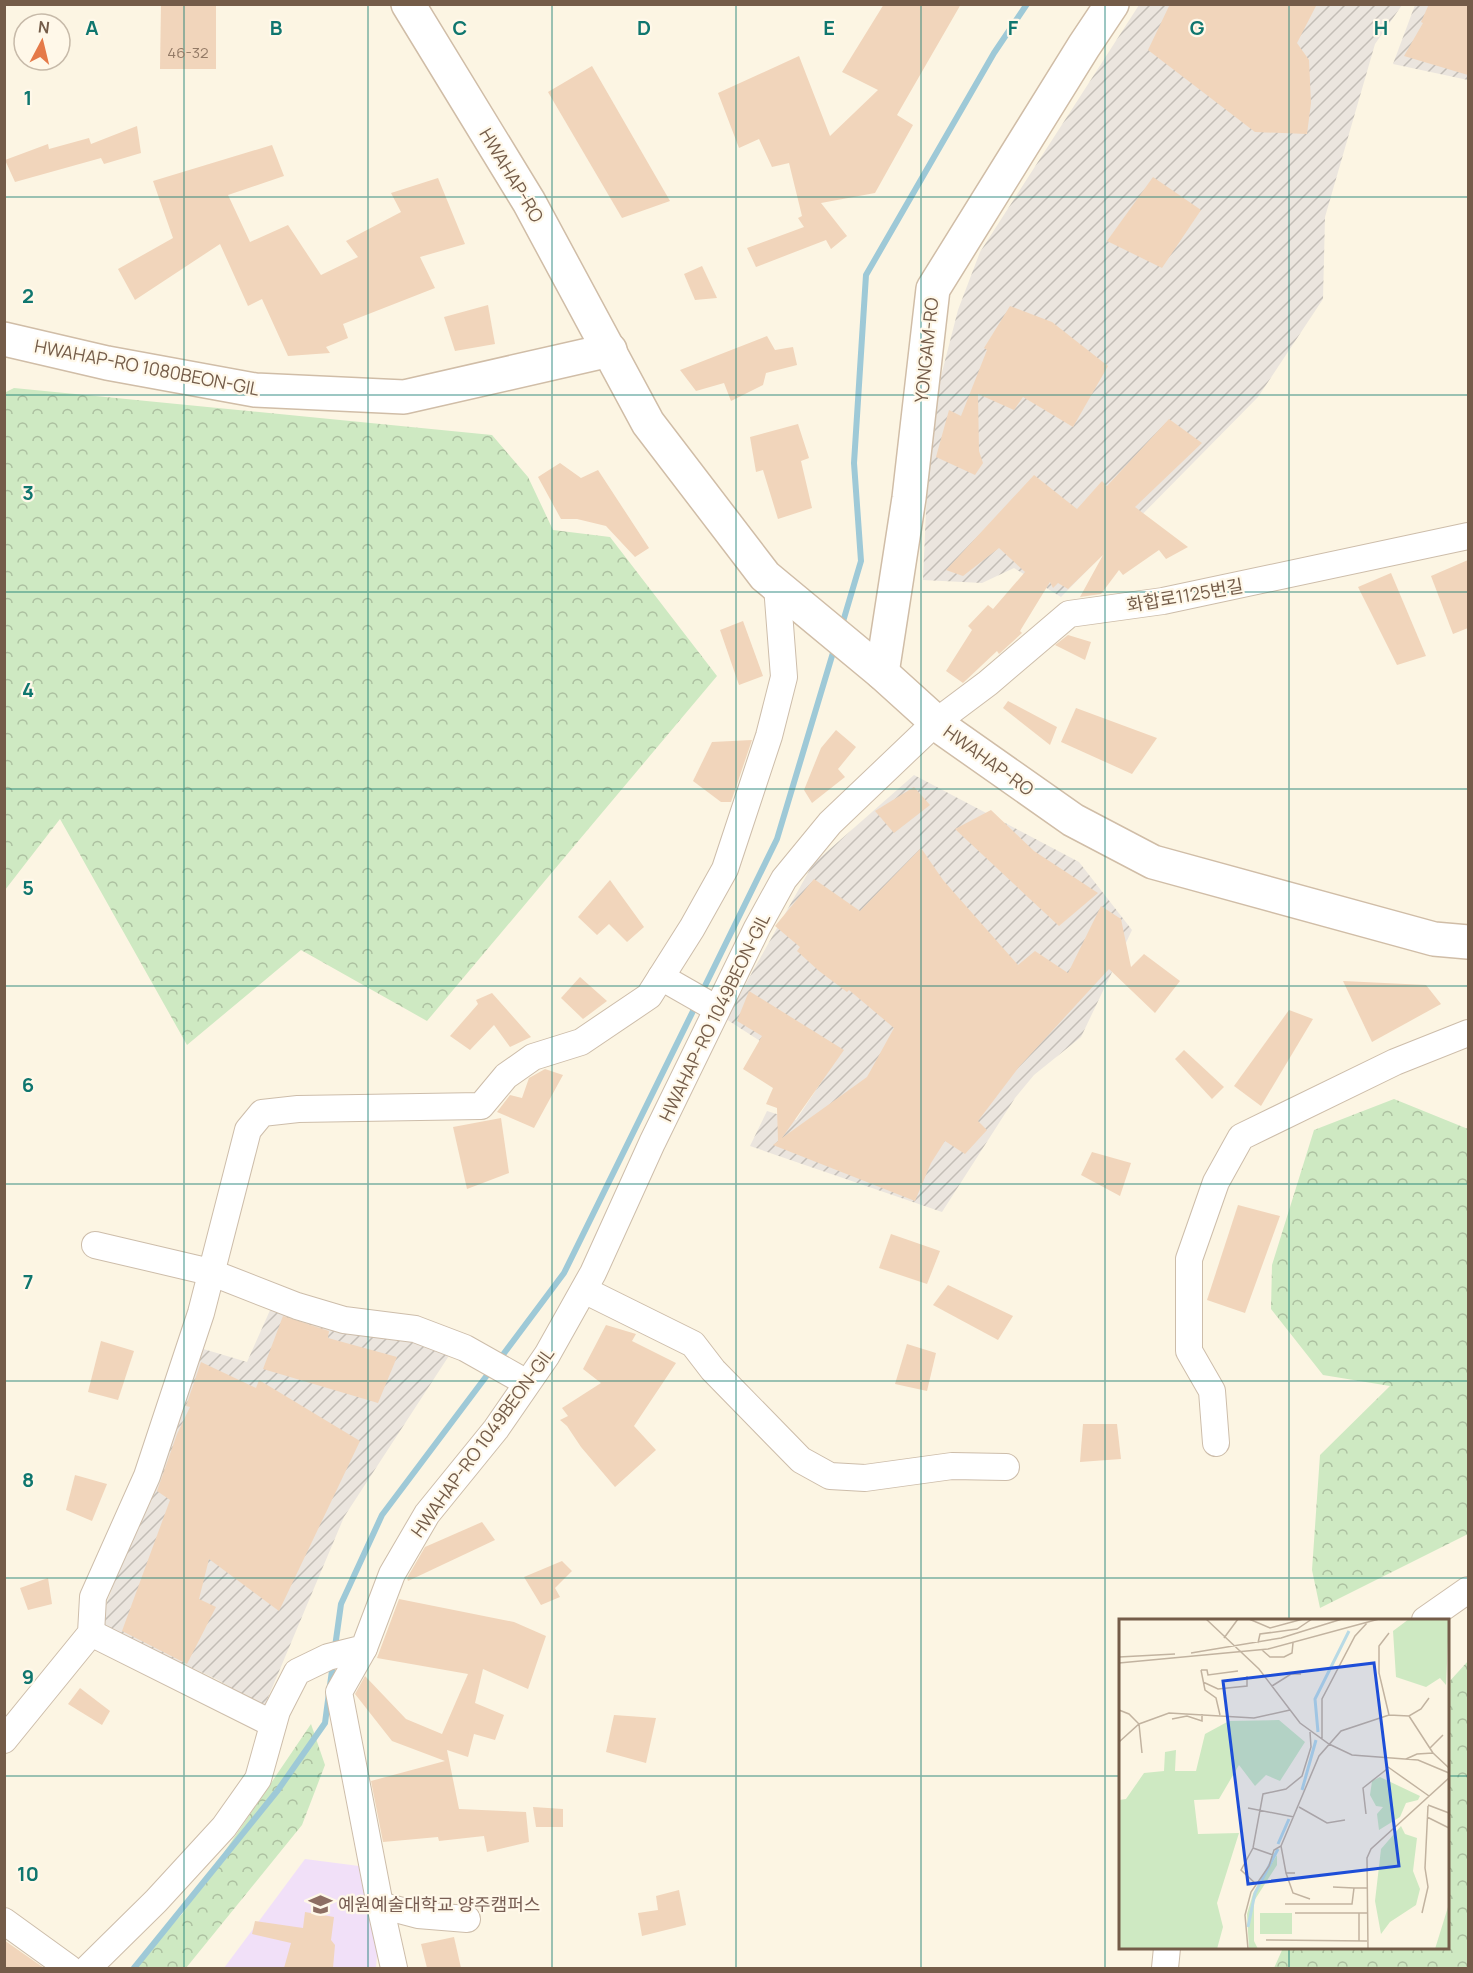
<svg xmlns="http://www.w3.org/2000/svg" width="1473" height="1973" font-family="Manrope,'Noto Sans KR',sans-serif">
<defs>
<pattern id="industrial-furrows" width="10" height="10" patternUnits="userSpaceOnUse" patternTransform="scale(1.5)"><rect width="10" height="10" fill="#ebe5de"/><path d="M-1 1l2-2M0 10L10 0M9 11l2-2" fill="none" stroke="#c3bdb6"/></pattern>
<pattern id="forest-crowns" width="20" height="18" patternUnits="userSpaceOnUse" patternTransform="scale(1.5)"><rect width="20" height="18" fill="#cee9c2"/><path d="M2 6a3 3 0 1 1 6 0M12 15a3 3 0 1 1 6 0" fill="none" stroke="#acc0a0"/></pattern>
</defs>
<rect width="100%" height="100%" fill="#fcf5e3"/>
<g fill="url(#industrial-furrows)">
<polygon points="1139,5 1402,5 1375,44 1325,217 1323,299 1258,397 1061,597 1014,568 982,583 923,580 930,419 958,310 980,252"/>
<polygon points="1415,5 1468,5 1468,80 1393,64"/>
<polygon points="914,775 1079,862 1132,930 1081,1037 1034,1075 1015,1098 942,1212 750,1146 767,1111 796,1120 822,1081 726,1019 813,864"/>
<polygon points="271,1308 454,1348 344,1517 264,1707 218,1680 99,1624 200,1348 247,1362"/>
</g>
<polygon fill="#f1e0f8" points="305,1859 359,1866 378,1942 376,1968 224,1968"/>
<g fill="url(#forest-crowns)">
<polygon points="14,388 492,435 528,477 553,530 610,537 717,676 427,1021 301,950 187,1045 60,819 5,890 4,393"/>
<polygon points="1394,1099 1468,1129 1468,1534 1320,1608 1312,1570 1320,1455 1390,1386 1323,1375 1271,1309 1272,1265 1314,1130"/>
<polygon points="1468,1661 1468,1968 1274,1968 1283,1948 1448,1948 1448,1683"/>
<polygon points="311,1724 325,1765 302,1825 186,1968 132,1968 183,1913"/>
</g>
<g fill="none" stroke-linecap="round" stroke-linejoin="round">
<g stroke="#9ec9d7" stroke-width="6">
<polyline points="842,625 861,561 854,463 866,275 994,53 1027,4"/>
<polyline points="701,994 777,839 835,646"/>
<polyline points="499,1360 564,1273 697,1003"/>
<polyline points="335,1647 341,1604 382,1515 491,1370"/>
<polyline points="134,1968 278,1790 325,1723 333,1663"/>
</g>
</g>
<g fill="#f1d5bb">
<polygon points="161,4 216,4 216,69 160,69"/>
<polygon points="884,4 961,4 897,115 913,125 875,193 821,203 847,236 831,249 826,240 756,267 747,248 804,227 798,218 802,216 789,163 772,167 759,139 739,148 718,93 799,56 830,136 878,90 842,72"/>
<polygon points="1170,4 1317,4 1297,43 1309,60 1311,103 1307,134 1255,132 1148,50"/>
<polygon points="1429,4 1468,4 1468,75 1404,56 1423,23 1421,22"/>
<polygon points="592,66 670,201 622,218 548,92"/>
<polygon points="137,126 141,153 104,164 101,158 15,182 5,160 48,144 49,149 89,138 91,144"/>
<polygon points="272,145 284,176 228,195 250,242 288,225 321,275 358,257 346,241 401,212 391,193 438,178 465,244 420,257 435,288 343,324 348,338 326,347 330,353 288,356 262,299 248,306 220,244 135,300 118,269 173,238 153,181"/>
<polygon points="1153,177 1201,210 1162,268 1107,241"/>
<polygon points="702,266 717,298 695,300 684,274"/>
<polygon points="488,305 495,344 455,351 444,317"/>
<polygon points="1010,306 1052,322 1108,366 1073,427 1023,397 1014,410 978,394 979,451 983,463 975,475 936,457 949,410 961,416 987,350 984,348"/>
<polygon points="767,336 775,350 793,347 797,365 766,373 763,385 731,401 724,383 696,391 680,370"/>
<polygon points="1169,419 1202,443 1135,507 1188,547 1166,559 1159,550 1123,575 1119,570 1101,594 1080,597 1103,555 1068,589 1058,583 1053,588 1050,582 1020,631 1022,633 999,654 997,651 963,683 946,671 972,630 968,626 988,605 993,609 1025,572 999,548 963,576 946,570 1034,475 1077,509 1102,481 1107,486"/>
<polygon points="798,424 809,458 801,461 812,508 778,519 763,470 756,472 750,437"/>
<polygon points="560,463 581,478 598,470 649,548 635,557 606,526 577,519 561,519 538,477"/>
<polygon points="1468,560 1468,628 1453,634 1431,576"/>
<polygon points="1391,573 1426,656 1397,665 1358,587"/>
<polygon points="743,621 763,676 739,685 720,630"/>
<polygon points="1068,635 1091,642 1085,660 1055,645"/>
<polygon points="1008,701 1057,727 1050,745 1003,708"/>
<polygon points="1076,708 1157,738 1132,774 1061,742"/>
<polygon points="836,730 856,747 838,769 845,777 812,803 804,790 821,748"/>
<polygon points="752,740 731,802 721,802 693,781 712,742"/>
<polygon points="914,787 930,805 894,833 875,811"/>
<polygon points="991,810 1034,851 1098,893 1059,926 955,829"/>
<polygon points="921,848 943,880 1018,965 1035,951 1068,973 1101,906 1121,919 1131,967 1144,954 1180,981 1155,1013 1109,969 1019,1067 978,1121 987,1130 965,1154 945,1141 931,1163 915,1201 773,1145 778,1141 777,1108 766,1104 773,1088 743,1069 762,1036 737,1021 749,991 844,1050 782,1138 867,1077 894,1028 849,990 847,992 819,971 797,951 800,947 775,926 814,879 860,911"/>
<polygon points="610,880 644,927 627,942 609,924 597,935 578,917"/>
<polygon points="580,977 607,1001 583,1019 561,998"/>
<polygon points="1343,981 1426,985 1441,1004 1372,1042"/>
<polygon points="492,993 531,1037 510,1047 494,1025 470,1050 450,1036 478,1004 476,1000"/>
<polygon points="1289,1010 1313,1019 1261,1106 1234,1086"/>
<polygon points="1184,1050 1224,1087 1212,1099 1175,1059"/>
<polygon points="545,1069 563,1075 534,1128 497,1112 510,1095 522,1098 529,1078"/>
<polygon points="501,1118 509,1173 467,1189 453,1127"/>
<polygon points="1092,1152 1131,1163 1120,1196 1081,1175"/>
<polygon points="1238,1205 1280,1216 1245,1313 1207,1300"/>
<polygon points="891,1234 940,1251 927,1284 879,1268"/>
<polygon points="948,1285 1013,1316 998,1340 933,1305"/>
<polygon points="283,1316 329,1331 328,1338 397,1357 378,1403 263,1369"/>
<polygon points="606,1325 636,1334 632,1341 676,1363 634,1426 656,1450 615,1487 581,1447 567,1426 560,1420 568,1416 562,1408 601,1383 583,1369"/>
<polygon points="101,1341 134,1351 118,1400 88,1392"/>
<polygon points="907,1344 936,1353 927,1391 895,1384"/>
<polygon points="201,1362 256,1388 259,1380 360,1441 279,1611 209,1559 199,1599 216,1607 187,1664 122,1631 170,1500 157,1491 177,1434 190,1407 186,1406"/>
<polygon points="1083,1424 1117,1424 1121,1459 1080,1462"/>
<polygon points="75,1475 107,1484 92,1521 66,1510"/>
<polygon points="482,1522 495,1540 408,1581 407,1578 425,1547"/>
<polygon points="562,1561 572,1571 555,1588 560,1597 541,1605 524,1577"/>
<polygon points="48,1578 52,1604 28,1610 20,1588"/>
<polygon points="399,1599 514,1622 546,1636 528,1689 483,1669 475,1703 504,1715 495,1740 474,1734 468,1757 447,1750 459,1809 526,1812 529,1842 487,1852 484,1836 439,1841 438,1837 383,1842 371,1781 445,1761 392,1741 355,1694 365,1676 406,1719 442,1734 468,1674 377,1658"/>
<polygon points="80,1688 110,1711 102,1725 68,1704"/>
<polygon points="614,1715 656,1718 646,1763 606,1752"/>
<polygon points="533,1807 563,1809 563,1827 536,1827"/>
<polygon points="679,1890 686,1925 642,1936 638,1913 658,1910 656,1896"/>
<polygon points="305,1912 334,1917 331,1940 335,1945 333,1968 284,1968 291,1943 252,1934 255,1921 303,1928"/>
<polygon points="454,1937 461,1968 427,1968 421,1944"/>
<polygon points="4,1940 44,1968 4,1968"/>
</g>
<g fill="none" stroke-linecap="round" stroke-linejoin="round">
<defs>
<g id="street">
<polyline points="661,977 717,1009"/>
<polyline points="95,1245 210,1272 297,1306 344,1320 415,1329 465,1348 527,1383"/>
<polyline points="584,1290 693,1344 713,1370 801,1460 830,1476 865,1478 952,1466 1006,1467"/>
<polyline points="1216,1443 1212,1391 1189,1351 1189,1259 1216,1182 1241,1137 1395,1062 1468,1033"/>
<polyline points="1425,1620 1468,1590"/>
<polyline points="91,1633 273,1724"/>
<polyline points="364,1648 339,1692 380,1905 418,1915 467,1919"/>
<polyline points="4,1740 91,1633 93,1597 147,1476 201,1313 248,1130 262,1113 298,1109 481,1106 506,1076 533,1057 581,1042 649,996 692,928 725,869 769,736 784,677 777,586"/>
<polyline points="380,1905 394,1968"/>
<polyline points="4,1921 69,1968"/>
<polyline points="88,1968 156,1901 224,1827 258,1779 277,1711 297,1672 328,1657 364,1648 392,1574 427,1514 496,1429 547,1355 593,1273 652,1143 757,928 784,879 830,823 936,722 988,683 1069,614 1163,601 1468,536"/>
<polyline points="1165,1968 1167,1948"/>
</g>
<g id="secondary">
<polyline points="408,4 529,202 648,423 765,576 882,673 945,730 1073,820 1153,862 1434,939 1468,942"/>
<polyline points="4,339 107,363 255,390 404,397 610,350"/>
<polyline points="882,673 909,498 933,289 1084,46 1112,4"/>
</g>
</defs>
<use href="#street" stroke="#cdbdaa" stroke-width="28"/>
<use href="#secondary" stroke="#d0bda7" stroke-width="36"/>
<use href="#street" stroke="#fff" stroke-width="26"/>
<use href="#secondary" stroke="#fff" stroke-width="33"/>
</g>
<path fill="none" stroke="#0f766e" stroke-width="1.5" stroke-opacity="0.55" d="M184 4V1968M368 4V1968M552 4V1968M736 4V1968M921 4V1968M1105 4V1968M1289 4V1620M4 197H1468M4 395H1468M4 592H1468M4 789H1468M4 986H1468M4 1184H1468M4 1381H1468M4 1578H1468M4 1776H1120M1448 1776H1468M1289 1948V1968"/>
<defs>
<symbol id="university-bare" viewBox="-9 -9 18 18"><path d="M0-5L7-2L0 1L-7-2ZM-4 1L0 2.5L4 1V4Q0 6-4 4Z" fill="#8d6e63" stroke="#fff8e9" stroke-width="2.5" paint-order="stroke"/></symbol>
</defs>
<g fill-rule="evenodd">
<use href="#university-bare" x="304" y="1888" width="33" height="33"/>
</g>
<g text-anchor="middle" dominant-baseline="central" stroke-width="4.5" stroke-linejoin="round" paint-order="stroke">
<g font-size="15" fill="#937a66">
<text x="188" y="52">46-32</text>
</g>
<g font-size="18" fill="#745c49" stroke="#fff8e9">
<text transform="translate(512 175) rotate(59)">HWAHAP-RO</text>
<text transform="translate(926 350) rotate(-84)">YONGAM-RO</text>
<text transform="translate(147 367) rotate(11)">HWAHAP-RO 1080BEON-GIL</text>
<text transform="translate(1185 595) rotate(-10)">화합로1125번길</text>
<text transform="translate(989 760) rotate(36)">HWAHAP-RO</text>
<text transform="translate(714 1017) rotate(-64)">HWAHAP-RO 1049BEON-GIL</text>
<text transform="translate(482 1442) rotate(-54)">HWAHAP-RO 1049BEON-GIL</text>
</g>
<g font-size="18" fill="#785e54" stroke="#fff8e9" text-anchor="start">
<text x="338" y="1904">예원예술대학교 양주캠퍼스</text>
</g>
</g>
<g transform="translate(1119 1619)">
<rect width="330" height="330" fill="#fcf5e3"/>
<path d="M290 0H330L327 66 321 59 307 68 277 58 274 12ZM160 101 186 123 161 162 147 156 136 167 120 146 100 180 75 181 79 215 120 214 98 284 104 308 98 330H0V181L7 180 25 154 45 152 46 133 57 131 56 152H77L86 115 110 102ZM261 158 301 177 299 181 287 184 281 198 260 211 258 195 264 188 257 187 251 176 253 162ZM282 207 286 215 298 219 294 252 301 270 297 286 271 303 262 315 256 282 262 230ZM158 236V246L135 282V322L139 330H130L128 295 134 275ZM330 286V330H316L329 288Z" fill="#cee9c2"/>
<path d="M141 294H173V315H141Z" fill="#cee9c2"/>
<path fill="none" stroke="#b8dae5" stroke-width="3" d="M199 113 196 80 230 12M183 171 197 121M159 225 170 200M129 308 136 274 159 230"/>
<path fill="none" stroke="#c2b3a0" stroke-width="1.5" d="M87 0 140 50 181 104 210 125 233 136 299 141 330 154M130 0 151 9 184 0M270 14 260 27V54L270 96M105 19 119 0M139 24 141 15 178 10 193 0M143 31 151 38H165L173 34 174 24M72 34 162 19 223 0M0 38 56 35M0 44 149 30 260 0M82 51 86 71 97 79 101 96M82 51H88L89 56 119 52M84 63 99 70 128 67V57M153 67 172 55H182M0 91 10 95 20 105 23 134M290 97 314 134M53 100 68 97 83 102V95M203 120V80L236 17 248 4M0 123 20 105 50 94 135 99 171 91M311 129 324 116M287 140 298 135 314 134 330 149M269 148 310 177M309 186 330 194M180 188 208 204 226 201M129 189 175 198M247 195 244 169 268 150 267 141M308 198 330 209M162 227 167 254H176M134 229 154 236M167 254 174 274 191 280M137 265 122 251 134 229 144 175 167 170 183 157 192 128 191 113M214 268 235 269M166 285H233L235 269H248M176 294H248M303 294 309 268 306 249 309 187M147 321 248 322M240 322V294M129 330 126 296 132 273 150 247 155 231 162 227 200 137 222 112 270 96 290 97 302 90 310 79M249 330 248 239 252 230 330 159"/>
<path fill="#1d4ed8" fill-opacity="0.15" stroke="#1d4ed8" stroke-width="3" d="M255 44 280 247 129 265 104 62Z"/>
<rect width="330" height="330" fill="none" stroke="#745c49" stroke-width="3"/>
</g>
<g font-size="20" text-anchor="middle" font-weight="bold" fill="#0f766e" stroke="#fff8e9" stroke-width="4.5" stroke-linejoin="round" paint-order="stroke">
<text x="92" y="35">A</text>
<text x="276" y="35">B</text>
<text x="460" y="35">C</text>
<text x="644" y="35">D</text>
<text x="829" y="35">E</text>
<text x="1013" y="35">F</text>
<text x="1197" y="35">G</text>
<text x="1381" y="35">H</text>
<text x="28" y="105">1</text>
<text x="28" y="303">2</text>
<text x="28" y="500">3</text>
<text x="28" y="697">4</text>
<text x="28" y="895">5</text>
<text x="28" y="1092">6</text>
<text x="28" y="1289">7</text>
<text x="28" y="1487">8</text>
<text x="28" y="1684">9</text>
<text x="28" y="1881">10</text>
</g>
<rect width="1473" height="1973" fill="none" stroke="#745c49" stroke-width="12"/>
<g transform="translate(42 42) rotate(7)"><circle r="28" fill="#fff8e9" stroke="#c7baa9" stroke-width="1.5"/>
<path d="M0-4.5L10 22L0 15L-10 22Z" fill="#e57a49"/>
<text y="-9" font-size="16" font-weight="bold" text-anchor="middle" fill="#745c49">N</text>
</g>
</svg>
